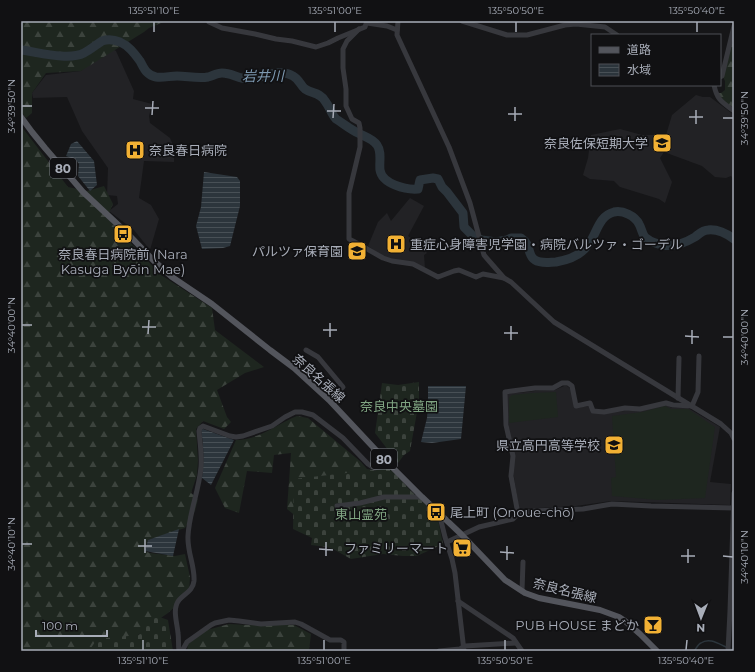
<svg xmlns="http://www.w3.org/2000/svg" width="755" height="672" font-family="Montserrat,'Noto Sans JP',sans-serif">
<defs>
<pattern id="forest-firs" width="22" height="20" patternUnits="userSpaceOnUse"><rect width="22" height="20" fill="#1e261f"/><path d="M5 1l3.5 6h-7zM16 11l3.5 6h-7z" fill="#3c433d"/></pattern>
<pattern id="cemetery-stones" width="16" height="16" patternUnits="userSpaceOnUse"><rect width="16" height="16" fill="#1e261f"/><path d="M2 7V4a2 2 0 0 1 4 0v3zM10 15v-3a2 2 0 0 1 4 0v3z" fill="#3c433d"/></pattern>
<pattern id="water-rules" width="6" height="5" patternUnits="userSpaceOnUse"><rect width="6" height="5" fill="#2c353c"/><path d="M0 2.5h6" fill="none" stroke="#485056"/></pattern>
</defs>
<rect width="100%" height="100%" fill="#161618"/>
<g fill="#222225">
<polygon points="108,47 116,51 134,91 133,99 152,104 149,116 150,123 170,138 174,147 174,162 144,161 139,198 151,205 159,219 150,250 134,230 109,211 118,204 117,196 107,195 108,168 82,131 67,97 33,98 32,93 46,75 81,71"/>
<polygon points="696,95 703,97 710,97 734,115 734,179 731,176 726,178 715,177 702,166 664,152 660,158 672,182 665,203 659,199 620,187 614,181 590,179 583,175 588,158 591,135 620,129 642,135 666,135 672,115"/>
<polygon points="410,198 424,206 408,236 420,244 427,253 424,255 425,268 419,265 385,258 368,246 378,222 387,213 391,221"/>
<polygon points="564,386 567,386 571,389 575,408 589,406 592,413 641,410 665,404 672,408 688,408 720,427 710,482 731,484 730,505 611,501 576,506 519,509 513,471 506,396 508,393 518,393 535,391 555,390"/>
</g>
<g fill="#1e261f">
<polygon points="556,392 558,417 509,423 509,398 512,395 532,393"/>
<polygon points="665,406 671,409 688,409 715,427 705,498 658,500 612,496 611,478 616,477 612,416 642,412"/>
</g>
<g fill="url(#forest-firs)">
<polygon points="21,21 166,21 149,28 144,32 81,71 46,73 32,93 32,113 26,118 21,112"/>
<polygon points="734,34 734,108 721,100 717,93 721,93 725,90 725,81 723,77"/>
<polygon points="21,126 68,187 87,191 104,186 113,204 107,218 161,275 212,308 215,330 264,367 245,373 217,390 227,417 231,422 224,429 203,421 196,429 198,461 197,475 191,493 198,499 195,511 185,528 148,540 144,551 150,553 175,556 185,554 190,577 189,594 168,613 155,622 133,639 103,651 21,651"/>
<path d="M297 416 308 418 361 462 367 469 375 470 303 522 287 509 291 453 274 455 272 473 247 471 239 513 225 508 215 488 236 440C259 440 277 424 297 416Z"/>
<polygon points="229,624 248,625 294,625 311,634 309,651 187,651 188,644 207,630"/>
</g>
<g fill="url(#cemetery-stones)">
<polygon points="419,382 419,401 410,451 404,455 398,463 375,433 382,383 398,385"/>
<polygon points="390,468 411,491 437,515 443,544 417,556 403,556 383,554 351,559 333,549 327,547 311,545 312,538 293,529 294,479"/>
<polygon points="154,615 168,620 173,651 89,651 97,639 139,635 145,625"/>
</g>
<g fill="url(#water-rules)">
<polygon points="77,141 94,161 97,185 90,191 78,176 79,164 76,160 66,156 71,144"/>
<polygon points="204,172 237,177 240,181 240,206 230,246 223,248 202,249 196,226 201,207"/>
<polygon points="428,386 466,386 461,439 432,443 421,442 427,418 428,403"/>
<path d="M203 429 234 440 211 485 202 478C204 462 204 447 201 430Z"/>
<polygon points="179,529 173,556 145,551 148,540"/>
</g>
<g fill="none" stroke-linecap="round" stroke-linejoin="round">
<g stroke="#2c353c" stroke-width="1.5">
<polyline points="730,649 734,650"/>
<path d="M694 651C696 649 698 644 701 643 709 637 719 644 726 647"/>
</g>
<path stroke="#2c353c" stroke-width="9" d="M21 50C38 52 68 61 84 53 90 50 96 45 102 41 108 39 115 40 120 42 129 46 134 53 140 61 144 68 146 75 156 77 163 78 170 76 177 76 187 76 198 79 208 77 212 76 217 73 222 73 233 73 239 80 251 79 265 77 280 68 293 76 299 79 300 85 305 89 312 94 320 92 325 101 330 107 331 114 336 119 344 124 351 130 360 134 366 137 373 139 377 145 382 152 379 162 380 170 382 184 406 190 418 189L420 180 433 178 438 179 442 187 447 192 463 213 464 227 473 236 482 240 496 242 507 240 511 238H521C532 245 527 256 535 260 541 264 550 262 556 262 568 260 581 255 588 245 597 234 598 216 614 212 623 210 635 216 639 224 642 229 642 235 646 238 651 242 657 244 663 245 675 247 685 243 695 237 699 234 703 230 708 230 717 229 727 234 734 239"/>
<g stroke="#37383d" stroke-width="5">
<polyline points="398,21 397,35 449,147 470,203 484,255 490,262 504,278 511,282 554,322 721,424 731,433 734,439"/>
<polyline points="462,21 507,35 527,35 565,25 576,24 605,27 617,35"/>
<polyline points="209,22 222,28 255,34 276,39 292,41 316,47 328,43 338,38 365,27 367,21"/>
<polyline points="367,23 387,26 397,30"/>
<polyline points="359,29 347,41 343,49 343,68 346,89 346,106 352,119 359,123 360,128 360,147 349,193 349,239 353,241 383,258 392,261 413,264 438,277 454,271 459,270 476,277 483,274 504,278"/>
<polyline points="720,77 722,76 734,26"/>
<path d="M714 85C717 100 722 102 734 111"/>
<polyline points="306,350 318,357 343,387 329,400"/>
<polyline points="678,398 679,358"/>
<polyline points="337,506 360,503 384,497 422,497"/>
<polyline points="439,513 445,537 452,559 455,573 464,651"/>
<polyline points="518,514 511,476 513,456 506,425 505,392 535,388 553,388 562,383 568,383 572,386 576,406 590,403 593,411 604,412 625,408 640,409 666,403 673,405 692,406 698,392 699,356"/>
<polyline points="447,542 479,527 513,519 518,514 532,511 583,509 612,504 651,506 734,508"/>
<polyline points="522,591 523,562"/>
<polyline points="458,601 513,638 522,651"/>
<path d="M179 651C178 645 179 639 178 633 177 622 172 609 179 600 184 594 193 591 194 581 195 566 187 552 188 536 189 513 199 491 201 467 202 455 200 443 199 431L200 428 203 426 230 436 236 437 243 436 272 426 285 417 295 412H302L313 415 343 438 368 464 374 468 384 466 388 463"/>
<polyline points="182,651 187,642 211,625 215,623 229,620 239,621 261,624 295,622 301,624 330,640 341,640 344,642 344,651"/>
<polyline points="439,651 460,649 465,646 516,643"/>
<polyline points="728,651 730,611 734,493"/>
</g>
<polyline stroke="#53555c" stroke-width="6" points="21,117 32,132 45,148 83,192 128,234 153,260 172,277 212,304 270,350 294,368 329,400 388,463 422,497 461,534 505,580 525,593 539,598 600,610 619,617 625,621 640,634 657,651"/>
</g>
<path fill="none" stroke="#a8adb8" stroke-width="1.5" d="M154 32V22M335 32V22M516 32V22M697 32V22M22 106H32M145 108H159M327 111H341M508 114H522M152 115 153 101M689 117H703M333 118 334 104M723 118H733M515 121V107M696 124V110M22 325H32M142 327H156M323 330H337M504 333H518M148 334 149 320M685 336 699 337M330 337V323M723 337H733M511 340V326M692 344V330M22 544H32M138 546H152M319 549 333 550M500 552 514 553M145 553V539M326 556V542M681 556H695M723 556 733 557M507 560V546M688 563V549M143 650V640M324 650V640M505 650V640M686 650 687 640"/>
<defs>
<symbol id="university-square" viewBox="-11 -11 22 22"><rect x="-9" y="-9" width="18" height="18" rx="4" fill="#f2b134" stroke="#111113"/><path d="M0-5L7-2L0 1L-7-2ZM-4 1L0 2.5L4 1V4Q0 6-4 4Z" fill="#111"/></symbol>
<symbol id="hospital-square" viewBox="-11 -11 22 22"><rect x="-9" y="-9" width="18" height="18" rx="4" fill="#f2b134" stroke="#111113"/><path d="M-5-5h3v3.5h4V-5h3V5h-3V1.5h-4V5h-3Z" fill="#111"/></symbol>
<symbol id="bus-square" viewBox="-11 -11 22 22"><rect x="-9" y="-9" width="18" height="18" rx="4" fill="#f2b134" stroke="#111113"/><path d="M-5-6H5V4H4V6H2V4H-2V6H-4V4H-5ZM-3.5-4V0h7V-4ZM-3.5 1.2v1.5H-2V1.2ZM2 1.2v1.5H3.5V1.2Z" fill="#111"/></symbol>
<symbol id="school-square" viewBox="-11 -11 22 22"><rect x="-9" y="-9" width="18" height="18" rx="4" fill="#f2b134" stroke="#111113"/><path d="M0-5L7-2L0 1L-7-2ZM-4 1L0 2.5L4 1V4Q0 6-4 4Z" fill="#111"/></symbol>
<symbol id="supermarket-square" viewBox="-11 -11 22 22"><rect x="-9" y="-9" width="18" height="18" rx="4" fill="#f2b134" stroke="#111113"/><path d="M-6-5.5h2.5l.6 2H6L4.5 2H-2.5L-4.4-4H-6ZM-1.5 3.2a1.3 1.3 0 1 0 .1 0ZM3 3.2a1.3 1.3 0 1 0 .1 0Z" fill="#111"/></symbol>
<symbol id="bar-square" viewBox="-11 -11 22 22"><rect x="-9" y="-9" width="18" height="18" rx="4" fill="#f2b134" stroke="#111113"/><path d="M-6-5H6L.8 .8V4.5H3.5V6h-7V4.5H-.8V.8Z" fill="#111"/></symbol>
</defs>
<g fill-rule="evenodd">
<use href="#university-square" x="651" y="132" width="22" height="22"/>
<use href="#hospital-square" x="124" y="139" width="22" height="22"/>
<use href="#bus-square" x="112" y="223" width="22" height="22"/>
<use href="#hospital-square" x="385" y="233" width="22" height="22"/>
<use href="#school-square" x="346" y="240" width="22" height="22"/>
<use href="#school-square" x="603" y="434" width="22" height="22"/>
<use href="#bus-square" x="425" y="501" width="22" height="22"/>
<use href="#supermarket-square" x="451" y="537" width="22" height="22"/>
<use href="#bar-square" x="642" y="614" width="22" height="22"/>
</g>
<g text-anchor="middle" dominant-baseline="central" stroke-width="3.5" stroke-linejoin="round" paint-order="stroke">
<g fill="#111113" stroke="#7b7e86" stroke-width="1">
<rect x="50" y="158" width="26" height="20" rx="3"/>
<rect x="371" y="449" width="26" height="20" rx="3"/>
</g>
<g font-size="12" font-weight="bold" fill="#a8adb8">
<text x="63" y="168">80</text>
<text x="384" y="459">80</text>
</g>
<g font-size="13" fill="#a8adb8" stroke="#111113" text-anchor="end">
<text x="648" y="143">奈良佐保短期大学</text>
<text x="149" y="150" text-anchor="start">奈良春日病院</text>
<text x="410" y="244" text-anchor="start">重症心身障害児学園・病院バルツァ・ゴーデル</text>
<text x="343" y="251">パルツァ保育園</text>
<text x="123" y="254" text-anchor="middle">奈良春日病院前 (Nara<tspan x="123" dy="15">Kasuga Byōin Mae)</tspan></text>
<text x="600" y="445">県立高円高等学校</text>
<text x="450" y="512" text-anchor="start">尾上町 (Onoue-chō)</text>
<text x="448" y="548">ファミリーマート</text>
<text x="639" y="625">PUB HOUSE まどか</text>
</g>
<g font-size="13" fill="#a8adb8" stroke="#111113">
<text transform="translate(319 378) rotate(42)">奈良名張線</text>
<text transform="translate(565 590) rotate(14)">奈良名張線</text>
</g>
<g font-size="13" fill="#7fa381" stroke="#111113">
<text x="399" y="406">奈良中央墓園</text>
<text x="361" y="514">東山霊苑</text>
</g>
<g font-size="14" font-style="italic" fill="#7f9bb3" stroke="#111113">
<text transform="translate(263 76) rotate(-1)">岩井川</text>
</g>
</g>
<rect width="755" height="672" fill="none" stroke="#111113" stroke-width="44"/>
<rect x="591" y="34" width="130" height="52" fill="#111113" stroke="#4d4f55"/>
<rect x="599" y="47" width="20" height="6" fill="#53555c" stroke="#4d4f55"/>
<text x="627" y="54" font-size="12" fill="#a8adb8">道路</text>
<rect x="599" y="64" width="20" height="12" fill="url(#water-rules)" stroke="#4d4f55"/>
<text x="627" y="74" font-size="12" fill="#a8adb8">水域</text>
<g transform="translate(701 618) rotate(181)" stroke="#111113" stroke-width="3" paint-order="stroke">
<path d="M0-3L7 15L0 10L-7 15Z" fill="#a8adb8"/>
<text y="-6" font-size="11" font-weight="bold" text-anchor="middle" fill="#a8adb8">N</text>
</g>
<path d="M36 630v6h71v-6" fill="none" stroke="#a8adb8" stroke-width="2"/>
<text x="42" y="630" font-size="12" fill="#a8adb8" stroke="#111113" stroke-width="3" paint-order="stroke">100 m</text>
<rect x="22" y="22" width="711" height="628" fill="none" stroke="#a8adb8" stroke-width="1.5"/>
<g font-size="10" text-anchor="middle" fill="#a8adb8">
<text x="154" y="14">135°51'10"E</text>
<text x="335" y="14">135°51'00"E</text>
<text x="516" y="14">135°50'50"E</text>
<text x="697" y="14">135°50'40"E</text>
<text transform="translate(11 106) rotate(-90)" y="4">34°39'50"N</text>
<text transform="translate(744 118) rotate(-90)" y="4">34°39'50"N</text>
<text transform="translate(11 325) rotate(-90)" y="4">34°40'00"N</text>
<text transform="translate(744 337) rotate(-90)" y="4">34°40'00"N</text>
<text transform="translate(11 544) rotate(-90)" y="4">34°40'10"N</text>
<text transform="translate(744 557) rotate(-90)" y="4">34°40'10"N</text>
<text x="143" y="664">135°51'10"E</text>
<text x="324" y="664">135°51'00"E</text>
<text x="505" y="664">135°50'50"E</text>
<text x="686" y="664">135°50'40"E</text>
</g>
</svg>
